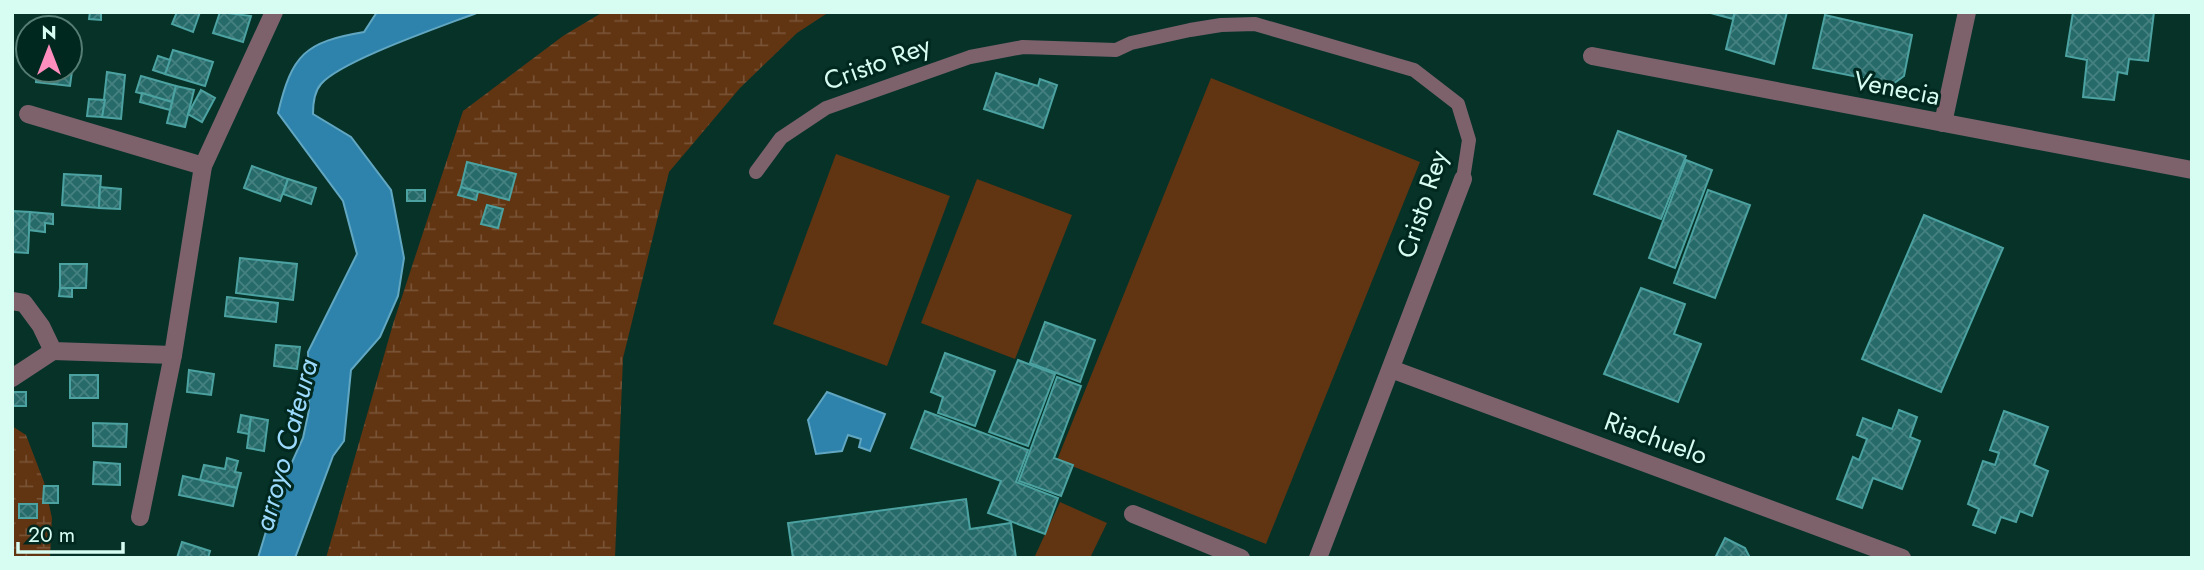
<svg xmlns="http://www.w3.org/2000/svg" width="2204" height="570" font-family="Jost,sans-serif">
<defs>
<pattern id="wetland-marsh" width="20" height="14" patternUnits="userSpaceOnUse" patternTransform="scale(1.75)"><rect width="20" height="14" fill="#613412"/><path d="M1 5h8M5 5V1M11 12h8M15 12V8" fill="none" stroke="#775235"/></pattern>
<pattern id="building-cross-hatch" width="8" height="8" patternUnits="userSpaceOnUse" patternTransform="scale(1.75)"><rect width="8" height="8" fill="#266b6a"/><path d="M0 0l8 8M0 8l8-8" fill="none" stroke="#458180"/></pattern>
</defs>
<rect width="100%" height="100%" fill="#063228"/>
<g fill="#613412">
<polygon points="1211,78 1420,162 1266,544 1057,460"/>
<polygon points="836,154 950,196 887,366 773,324"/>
<polygon points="977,179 1072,215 1015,359 921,323"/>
<polygon points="1060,502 1107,523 1090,558 1034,558"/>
</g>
<g fill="url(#wetland-marsh)">
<polygon points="603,12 829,12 797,33 740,88 669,172 623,358 615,558 326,558 393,324 463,111 563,36"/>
<polygon points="12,426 26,435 44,482 52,518 50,558 12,558"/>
</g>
<g fill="#2e83ad" stroke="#61a7c1" stroke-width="2">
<path d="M377 12H479C446 25 342 60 321 84 314 92 313 104 313 114L351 137 391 190 404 258 398 296 380 337 351 370 344 441 333 456 295 558H258L277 495 303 438 309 410 308 352 357 254 343 201 278 113C292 54 305 42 364 32Z"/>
<polygon points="827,392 885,414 870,451 859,447 861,439 848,435 842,451 816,454 808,420"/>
</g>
<g fill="url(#building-cross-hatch)" stroke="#4ca2a1" stroke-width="2">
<polygon points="90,12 101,12 101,20 89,19"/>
<polygon points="177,12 200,12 193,32 172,24"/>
<polygon points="220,12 251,16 243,42 213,33"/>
<polygon points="1707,12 1735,12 1733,19"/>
<polygon points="1735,12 1787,12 1774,64 1726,49"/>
<polygon points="2073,12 2154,12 2148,61 2129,59 2127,74 2118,72 2114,100 2083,97 2087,60 2066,56"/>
<polygon points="1825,15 1912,35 1904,76 1893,84 1813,68"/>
<polygon points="173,50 213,62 205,86 165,74"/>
<polygon points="158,56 170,60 165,74 153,70"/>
<polygon points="37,70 72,71 70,86 36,82"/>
<polygon points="107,72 125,75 121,119 102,117"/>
<polygon points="996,73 1038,86 1040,79 1057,85 1043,128 984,109"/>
<polygon points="141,76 176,86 172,102 136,92"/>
<polygon points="176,86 194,90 185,127 167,123"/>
<polygon points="201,90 215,98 202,122 188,114"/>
<polygon points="142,93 172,102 170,110 140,102"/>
<polygon points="89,99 105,100 102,117 87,116"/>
<polygon points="1618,131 1686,156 1661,219 1594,194"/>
<polygon points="1686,160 1712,170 1675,268 1649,258"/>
<polygon points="467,162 516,174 509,200 461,187"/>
<polygon points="252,166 288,179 280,201 244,188"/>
<polygon points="64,174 101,176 99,208 62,205"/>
<polygon points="288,179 316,188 311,204 283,194"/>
<polygon points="100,187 121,189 120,209 99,208"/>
<polygon points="461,187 478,192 476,200 458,195"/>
<rect x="407" y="190" width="18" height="11"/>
<polygon points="1708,190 1750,205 1715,298 1674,283"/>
<polygon points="487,205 503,209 498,228 481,224"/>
<polygon points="12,211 30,212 28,253 12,252"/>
<polygon points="30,212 53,214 53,224 45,223 45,232 29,230"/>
<polygon points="1924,215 2003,248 1941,392 1862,359"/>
<polygon points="240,258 297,264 293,300 236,293"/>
<polygon points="60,264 87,264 86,288 60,288"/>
<polygon points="60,288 72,288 72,297 59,296"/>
<polygon points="1641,288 1685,304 1674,334 1701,344 1678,402 1604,374"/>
<polygon points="227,297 278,303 276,322 225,316"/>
<polygon points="1045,322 1095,340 1080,382 1030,363"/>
<polygon points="276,345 300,347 297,369 274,366"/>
<polygon points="945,353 995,371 975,426 938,413 943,397 931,392"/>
<polygon points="1018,360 1055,374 1028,446 989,432"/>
<polygon points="189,370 214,374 211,395 187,392"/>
<rect x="70" y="375" width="28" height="23"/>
<polygon points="1057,377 1081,386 1054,458 1073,465 1061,496 1019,481"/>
<rect x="12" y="392" width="14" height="14"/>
<polygon points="1899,410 1917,417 1910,437 1920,441 1902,489 1873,478 1862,508 1837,499 1853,457 1859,460 1867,439 1857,435 1863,418 1892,429"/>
<polygon points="925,411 1028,450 1016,482 1058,498 1045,534 988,513 1001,481 911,448"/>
<polygon points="2004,411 2048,427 2034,465 2048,471 2032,516 2020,511 2016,522 2001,517 1995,533 1973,525 1979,509 1968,504 1983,461 1995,465 1999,453 1990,450"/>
<polygon points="241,415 251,417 249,434 238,432"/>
<polygon points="251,417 268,420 264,451 247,448"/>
<polygon points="93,423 127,424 126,447 93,446"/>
<polygon points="227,458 238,461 235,472 241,473 237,488 200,480 204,465 225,469"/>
<polygon points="94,462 120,464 120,485 93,484"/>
<polygon points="183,476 237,488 233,506 179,495"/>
<polygon points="44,486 58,486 58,503 43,503"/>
<polygon points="966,499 970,529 1011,523 1016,558 793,558 788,523"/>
<rect x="19" y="504" width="18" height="14"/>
<polygon points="1725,538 1745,548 1750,558 1715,558"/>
<polygon points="182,542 210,551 208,558 177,558"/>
</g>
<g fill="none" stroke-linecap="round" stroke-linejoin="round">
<polyline stroke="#7d626c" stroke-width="14" points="756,172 781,138 826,108 970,57 1023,47 1116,50 1131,43 1190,30 1221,25 1255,24 1414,70 1458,104 1469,140 1463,179"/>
<g stroke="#7d626c" stroke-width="18">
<polyline points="1592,56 2192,170"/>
<polyline points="28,114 203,166"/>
<polyline points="1943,123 1967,12"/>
<polyline points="12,301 24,303 41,326 53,351 173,355"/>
<polyline points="1391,369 1902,558"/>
<polyline points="12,378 53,351"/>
<polyline points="1133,514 1241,558"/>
<polyline points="140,517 173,355 203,166 274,12"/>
<polyline points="1318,558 1463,179"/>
</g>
</g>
<g text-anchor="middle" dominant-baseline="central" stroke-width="6" stroke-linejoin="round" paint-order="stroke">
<g font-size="26" fill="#d7fcf1" stroke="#00281f">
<text transform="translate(877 63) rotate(-20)">Cristo Rey</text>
<text transform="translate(1897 88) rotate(11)">Venecia</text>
<text transform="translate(1422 204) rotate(-72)">Cristo Rey</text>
<text transform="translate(1656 438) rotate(20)">Riachuelo</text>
</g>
<g font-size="28" font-style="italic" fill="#9cdafe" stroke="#00281f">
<text transform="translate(286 445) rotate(-75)">arroyo Cateura</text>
</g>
</g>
<rect width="2204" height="570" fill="none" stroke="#d7fcf1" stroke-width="28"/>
<g transform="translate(49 49)"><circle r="33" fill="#00281f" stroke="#567d73" stroke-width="2"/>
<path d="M0-5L12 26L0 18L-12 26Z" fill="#fe8ebe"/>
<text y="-10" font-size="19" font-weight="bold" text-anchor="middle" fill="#d7fcf1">N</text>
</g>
<path d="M18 542v10h105v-10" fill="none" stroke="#d7fcf1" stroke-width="3.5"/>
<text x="28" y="542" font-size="21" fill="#d7fcf1" stroke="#00281f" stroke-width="5" paint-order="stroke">20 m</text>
</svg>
